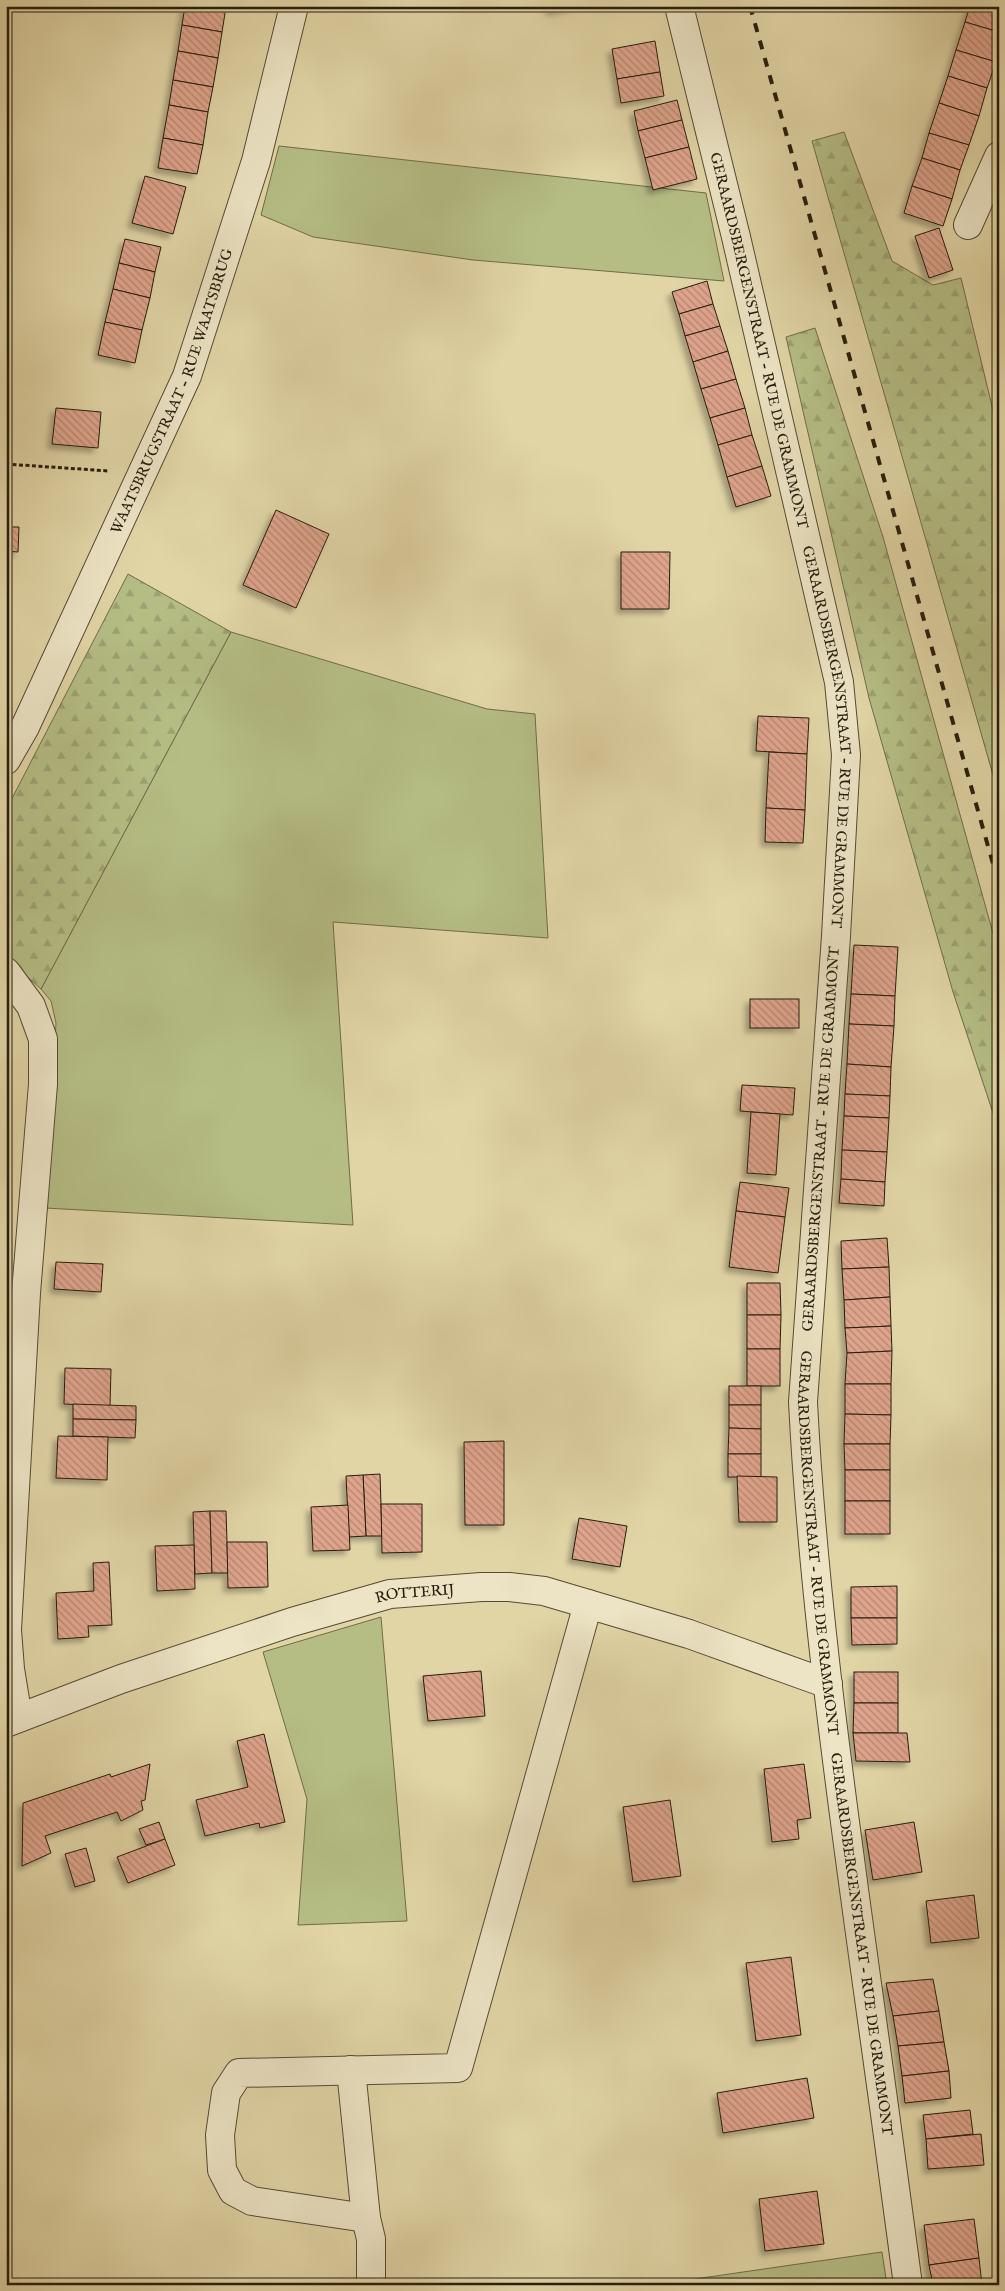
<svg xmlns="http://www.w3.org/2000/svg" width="1005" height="2291" font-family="'IM FELL English',serif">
<defs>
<pattern id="forest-firs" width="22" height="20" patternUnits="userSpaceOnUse" patternTransform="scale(1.25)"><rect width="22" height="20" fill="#b5bd85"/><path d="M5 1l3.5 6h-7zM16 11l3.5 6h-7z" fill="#9ca272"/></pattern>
<pattern id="building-back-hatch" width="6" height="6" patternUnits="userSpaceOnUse" patternTransform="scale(1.25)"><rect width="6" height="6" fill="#dfa48c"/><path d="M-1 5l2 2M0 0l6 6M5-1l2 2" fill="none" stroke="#b58571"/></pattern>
<filter id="shadow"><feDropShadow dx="-4.5" dy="4.5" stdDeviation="2.5" flood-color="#0004"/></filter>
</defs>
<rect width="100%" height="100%" fill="#e1d5a6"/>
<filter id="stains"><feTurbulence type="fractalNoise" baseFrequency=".004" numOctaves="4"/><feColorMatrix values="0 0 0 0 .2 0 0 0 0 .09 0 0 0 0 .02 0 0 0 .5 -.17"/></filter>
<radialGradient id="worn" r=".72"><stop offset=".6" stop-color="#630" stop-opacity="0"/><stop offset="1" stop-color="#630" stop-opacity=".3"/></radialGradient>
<g fill="#b5bd85" stroke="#6e6d4a">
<polygon points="279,146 706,193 724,281 473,260 313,237 261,215"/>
<polygon points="231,632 487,709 535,714 548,938 333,922 353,1225 45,1208 56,1023 51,1001 41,989"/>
<polygon points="381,1617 407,1921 298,1925 307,1799 263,1652"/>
<polygon points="882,2252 887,2285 653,2285"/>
</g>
<g fill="url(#forest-firs)" stroke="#6e6d4a">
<polygon points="844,132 892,261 933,285 961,278 999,435 999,796 812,141"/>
<polygon points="815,328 883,537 999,955 999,1131 953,992 869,698 786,337"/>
<polygon points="128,574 231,632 41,989 6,958 6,810"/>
</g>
<g fill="url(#building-back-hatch)" stroke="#271d0e" filter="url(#shadow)">
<polygon points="185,6 226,7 222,32 182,25"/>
<polygon points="550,6 578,6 551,11"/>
<polygon points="970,6 999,6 999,32 965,22"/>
<polygon points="965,22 999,32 999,53 996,62 956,50"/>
<polygon points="182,25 222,32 218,58 178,51"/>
<polygon points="655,41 660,72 617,79 612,49"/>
<polygon points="956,50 996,62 987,88 948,76"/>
<polygon points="178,51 218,58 213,87 173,80"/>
<polygon points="660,72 664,96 621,103 617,79"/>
<polygon points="948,76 987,88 979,116 939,103"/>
<polygon points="173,80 213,87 208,112 169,105"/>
<polygon points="677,100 682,120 638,131 634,111"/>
<polygon points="939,103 979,116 969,145 929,133"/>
<polygon points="169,105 208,112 203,145 163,138"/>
<polygon points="682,120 689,147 645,158 638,131"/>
<polygon points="929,133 969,145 960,170 922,158"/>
<polygon points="163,138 203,145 197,174 158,168"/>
<polygon points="689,147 697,179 653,190 645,158"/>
<polygon points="922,158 960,170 952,199 912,186"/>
<polygon points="145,176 186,187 173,234 132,223"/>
<polygon points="912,186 952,199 943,226 904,213"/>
<polygon points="939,228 953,270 929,278 915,236"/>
<polygon points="125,239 161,247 155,272 119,263"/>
<polygon points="119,263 155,272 150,298 113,289"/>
<polygon points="707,281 713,304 679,314 672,292"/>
<polygon points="113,289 150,298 142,330 105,322"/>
<polygon points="713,304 720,326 685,336 679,314"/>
<polygon points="105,322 142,330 135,363 98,355"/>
<polygon points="720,326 728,351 693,362 685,336"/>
<polygon points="728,351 736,379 701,389 693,362"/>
<polygon points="736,379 745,408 710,418 701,389"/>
<polygon points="56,408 101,412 98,448 52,444"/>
<polygon points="745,408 752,435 718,445 710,418"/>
<polygon points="752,435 762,466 727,477 718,445"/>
<polygon points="762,466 771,496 736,507 727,477"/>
<polygon points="276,510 329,534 296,608 243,585"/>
<polygon points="6,516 7,527 19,527 18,552 6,551"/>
<polygon points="621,552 670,552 669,609 621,609"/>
<polygon points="758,716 809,718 807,754 756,751"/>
<polygon points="769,752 807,754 805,810 766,808"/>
<polygon points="766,808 805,810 803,843 765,842"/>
<polygon points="854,945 898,947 895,996 851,994"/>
<polygon points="851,994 895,996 894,1026 849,1024"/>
<rect x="750" y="999" width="49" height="29"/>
<polygon points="849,1024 894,1026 891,1067 847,1064"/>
<polygon points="847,1064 891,1067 890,1096 845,1094"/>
<polygon points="742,1085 795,1088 793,1115 740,1111"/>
<polygon points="845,1094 890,1096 889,1118 844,1116"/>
<polygon points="751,1112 780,1114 776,1175 747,1173"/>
<polygon points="844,1116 889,1118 887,1152 842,1150"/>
<polygon points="842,1150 887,1152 885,1182 841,1179"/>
<polygon points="841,1179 885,1182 884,1206 839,1203"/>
<polygon points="740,1182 789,1188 785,1217 736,1211"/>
<polygon points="736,1211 785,1217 778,1273 729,1267"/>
<polygon points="887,1238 889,1267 842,1269 841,1241"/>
<polygon points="56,1262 103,1264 101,1292 54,1289"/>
<polygon points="889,1267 890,1297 844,1300 842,1269"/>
<polygon points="747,1283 780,1283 781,1315 747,1315"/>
<polygon points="890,1297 891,1326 845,1328 844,1300"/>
<polygon points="747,1315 781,1315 780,1349 747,1349"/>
<polygon points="891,1326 892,1351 847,1353 845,1328"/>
<rect x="747" y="1349" width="33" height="37"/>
<polygon points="892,1351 891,1384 845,1384 847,1353"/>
<polygon points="65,1368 111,1369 110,1406 64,1404"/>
<polygon points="845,1384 891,1384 891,1415 845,1414"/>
<rect x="729" y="1386" width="32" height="19"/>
<polygon points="73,1404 136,1406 136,1420 73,1419"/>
<polygon points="729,1405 761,1405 761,1429 729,1428"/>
<polygon points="845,1414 891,1415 890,1444 844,1444"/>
<polygon points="73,1419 136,1420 135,1438 73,1436"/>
<polygon points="729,1428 761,1429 761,1454 728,1454"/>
<polygon points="58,1436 108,1437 107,1480 56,1478"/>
<polygon points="504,1441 504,1525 465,1525 464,1442"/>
<polygon points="844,1444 890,1444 890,1470 845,1470"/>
<rect x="728" y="1454" width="33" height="23"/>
<rect x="845" y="1470" width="45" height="31"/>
<polygon points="380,1474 382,1536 366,1536 363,1475"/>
<polygon points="363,1475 366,1536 349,1537 346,1476"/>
<polygon points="737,1476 777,1477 777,1522 739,1522"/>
<rect x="845" y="1501" width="45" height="33"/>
<polygon points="381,1504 422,1504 422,1552 382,1553"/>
<polygon points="348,1505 350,1550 313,1551 311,1507"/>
<polygon points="210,1511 212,1573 195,1574 193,1512"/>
<polygon points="210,1511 226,1511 228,1573 212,1573"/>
<polygon points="579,1518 627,1526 620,1567 572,1559"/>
<polygon points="227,1542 267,1542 268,1587 228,1588"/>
<polygon points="194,1545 195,1589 157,1591 155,1546"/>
<polygon points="109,1562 112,1625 88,1626 89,1637 58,1639 56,1593 94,1591 93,1563"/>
<polygon points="897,1586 897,1618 851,1618 851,1587"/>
<polygon points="851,1618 897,1618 897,1644 852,1645"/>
<polygon points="481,1671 485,1716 428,1721 423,1676"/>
<rect x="854" y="1672" width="44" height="31"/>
<polygon points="854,1703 898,1703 898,1733 853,1733"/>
<polygon points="853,1733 907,1733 910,1762 856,1761"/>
<polygon points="264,1734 285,1822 260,1828 259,1823 205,1836 196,1800 248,1787 237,1741"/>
<polygon points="150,1764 145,1800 141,1801 143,1810 121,1821 117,1812 45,1836 51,1853 22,1866 23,1803 110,1774 111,1777"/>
<polygon points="804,1764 811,1818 797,1820 799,1839 772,1842 764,1769"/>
<polygon points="670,1800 681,1876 633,1882 623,1807"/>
<polygon points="159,1822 165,1839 146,1845 139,1829"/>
<polygon points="914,1822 922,1872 873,1880 865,1830"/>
<polygon points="165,1839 175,1865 128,1883 117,1857"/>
<polygon points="86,1848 95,1881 75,1887 65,1854"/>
<polygon points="974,1895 979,1938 931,1943 926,1901"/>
<polygon points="791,1957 801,2035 756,2041 746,1963"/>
<polygon points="933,1979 939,2011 893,2016 886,1983"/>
<polygon points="939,2011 944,2042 898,2046 893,2016"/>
<polygon points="944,2042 949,2071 902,2076 898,2046"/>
<polygon points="949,2071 951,2098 905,2103 902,2076"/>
<polygon points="807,2078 814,2118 723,2133 717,2093"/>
<polygon points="970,2110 973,2134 926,2139 923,2115"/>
<polygon points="981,2134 984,2165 928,2169 926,2139"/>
<polygon points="817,2191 824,2244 765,2251 759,2199"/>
<polygon points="974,2219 979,2258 929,2265 924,2225"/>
<polygon points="979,2258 982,2285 933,2285 929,2265"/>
</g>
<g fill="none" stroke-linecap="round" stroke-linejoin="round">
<defs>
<g id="street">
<path id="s1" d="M679 6 736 237 839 682 846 755 836 936 803 1402C812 1578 835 1751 859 1926 876 2046 892 2165 908 2285"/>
<polyline points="968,225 999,156"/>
<path id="s2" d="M6 760 25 727 187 376 256 161 294 6"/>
<polyline points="6,972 31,1006 43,1039 43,1084 26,1293 7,1630 10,1669 18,1718"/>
<path id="s3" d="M6 1723 121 1679 292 1622 390 1594 481 1587H509L544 1591 689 1634 828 1684"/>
<polyline points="351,2070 366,2218 371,2239 371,2285"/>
<polyline points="366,2218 252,2201 233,2191 222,2170 220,2135 226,2093 239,2073 458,2068 588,1604"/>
</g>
</defs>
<use href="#street" stroke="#564b34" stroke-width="30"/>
<polyline stroke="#271d0e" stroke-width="3" stroke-dasharray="4 2.5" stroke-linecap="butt" points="6,464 109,471"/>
<use href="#street" stroke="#ece4c5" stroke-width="28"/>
<polyline stroke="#271d0e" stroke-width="4" stroke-dasharray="9 9" stroke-linecap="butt" points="750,6 999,885"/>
</g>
<g text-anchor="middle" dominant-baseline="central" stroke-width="4" stroke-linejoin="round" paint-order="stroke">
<g font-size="15" fill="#271d0e" stroke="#ece4c5">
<text stroke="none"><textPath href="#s1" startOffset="344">GERAARDSBERGENSTRAAT - RUE DE GRAMMONT</textPath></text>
<text stroke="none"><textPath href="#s2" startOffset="405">WAATSBRUGSTRAAT - RUE WAATSBRUG</textPath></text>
<text stroke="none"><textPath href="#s1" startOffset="748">GERAARDSBERGENSTRAAT - RUE DE GRAMMONT</textPath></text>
<text transform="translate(821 1139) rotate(-86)">GERAARDSBERGENSTRAAT - RUE DE GRAMMONT</text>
<text stroke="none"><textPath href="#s1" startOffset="1558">GERAARDSBERGENSTRAAT - RUE DE GRAMMONT</textPath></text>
<text stroke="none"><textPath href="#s3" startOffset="430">ROTTERIJ</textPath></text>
<text stroke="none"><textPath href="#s1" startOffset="1962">GERAARDSBERGENSTRAAT - RUE DE GRAMMONT</textPath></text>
</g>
</g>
<rect width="1005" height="2291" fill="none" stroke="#e1d5a6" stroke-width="25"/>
<rect x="8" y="8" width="990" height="2276" fill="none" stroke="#271d0e" stroke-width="2.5"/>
<rect x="12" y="12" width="980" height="2266" fill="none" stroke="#271d0e"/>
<rect width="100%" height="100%" filter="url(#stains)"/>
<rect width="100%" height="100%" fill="url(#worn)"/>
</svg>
